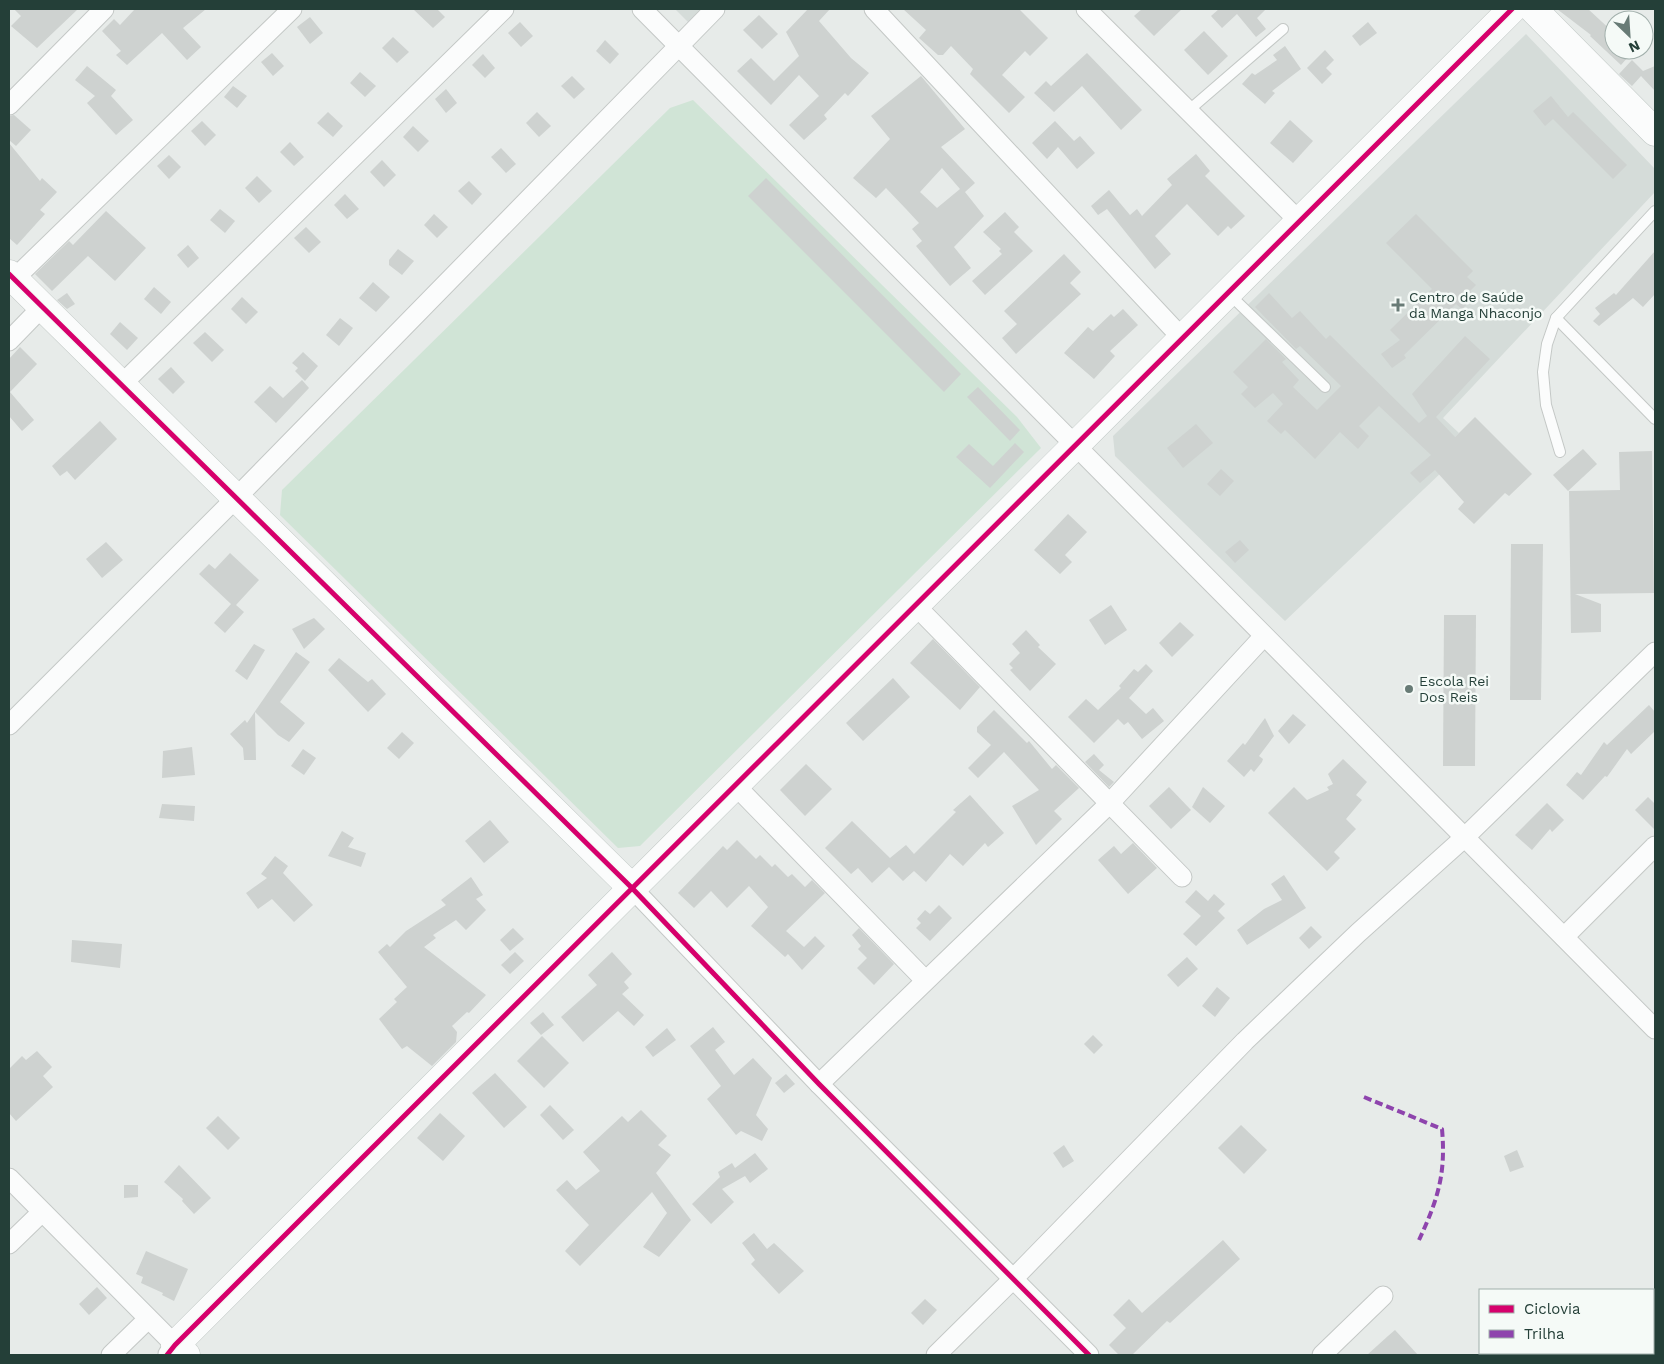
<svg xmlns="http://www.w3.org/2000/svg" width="1664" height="1364" font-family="'Work Sans',sans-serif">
<rect width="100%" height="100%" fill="#e7ebe9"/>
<g fill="#d5dcd9">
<polygon points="675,9 701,9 688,22"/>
<polygon points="1526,34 1655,169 1655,192 1443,418 1459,433 1453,439 1464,451 1285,621 1115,456 1113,436"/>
</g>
<polygon fill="#d0e4d6" points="693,100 1017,417 1041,448 640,846 618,848 280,515 282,490 670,108"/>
<g fill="#ced2d0" fill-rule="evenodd">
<polygon points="14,9 78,9 37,48 11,26 21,16"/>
<polygon points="135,9 206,9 183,28 201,47 187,60 162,33 127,65 116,55 121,51 102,31 114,19 120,25"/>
<polygon points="413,9 437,9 445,17 433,28"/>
<polygon points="808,9 830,9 819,21 851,58 869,73 848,96 845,93 824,115 827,119 804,140 789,125 819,96 799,75 771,105 737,71 751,58 774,81 799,56 786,32"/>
<polygon points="903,9 1019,9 1048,38 1030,56 1025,51 1002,75 1025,97 1009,113 970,74 973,69 951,46 943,55 938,55 919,38 926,30"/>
<polygon points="1142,9 1182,9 1154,36 1134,16"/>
<polygon points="1219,9 1266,9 1257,18 1266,29 1256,37 1237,14 1222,28 1211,16"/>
<polygon points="1557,9 1588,9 1614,33 1614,50 1634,50 1621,65 1590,36 1591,35"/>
<polygon points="759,15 778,34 762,49 743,30"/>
<polygon points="310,17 323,33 310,44 297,27"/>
<polygon points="520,22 533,36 521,47 508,33"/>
<polygon points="1368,22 1377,33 1360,46 1352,36"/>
<polygon points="1204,31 1228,56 1208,75 1184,50"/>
<polygon points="393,37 409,52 397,63 382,48"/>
<polygon points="605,40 619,54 610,64 596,51"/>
<polygon points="1285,46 1301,69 1272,91 1275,93 1265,104 1242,84 1252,73 1255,75 1277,60 1273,55"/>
<polygon points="1325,50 1334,60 1326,68 1332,74 1322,84 1307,68"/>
<polygon points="272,53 284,66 273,76 261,62"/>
<polygon points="1087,53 1142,110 1121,130 1082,86 1054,112 1034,93 1046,81 1051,86"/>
<polygon points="483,54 495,68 485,78 472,65"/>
<polygon points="1632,60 1643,71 1655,66 1655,91 1641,76 1632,86 1619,74"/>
<polygon points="87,66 116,90 111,96 133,120 116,135 87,103 95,96 75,80"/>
<polygon points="360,72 376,86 365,97 350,83"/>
<polygon points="572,76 585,89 574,99 561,86"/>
<path d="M921 76 965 129 941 147 975 183 965 192 984 216 954 247 971 268 950 286 916 246 922 241 912 229 919 223 906 209 886 188 876 198 853 178 890 139 871 116ZM942 168 960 189 937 208 920 192Z"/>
<polygon points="233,86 247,96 237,108 224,97"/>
<polygon points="446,89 457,103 446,113 435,99"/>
<polygon points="1551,96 1568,117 1573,112 1627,165 1613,179 1553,119 1545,126 1533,111"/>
<polygon points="328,112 343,126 333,137 317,123"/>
<polygon points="537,112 551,126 539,137 526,123"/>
<polygon points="14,115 31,130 16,146 9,140 9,116"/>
<polygon points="1290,120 1313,141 1293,163 1270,143"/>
<polygon points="202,121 216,135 205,146 191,131"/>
<polygon points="1055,121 1074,141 1080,136 1095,153 1077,169 1058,147 1047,159 1032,143"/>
<polygon points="413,126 429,141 418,152 403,137"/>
<polygon points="290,142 304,157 294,166 280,152"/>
<polygon points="9,143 40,181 42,178 57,192 40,210 45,214 17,245 9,238"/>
<polygon points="501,148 516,164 506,173 491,157"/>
<polygon points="1196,154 1210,171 1205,176 1245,216 1231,229 1228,226 1218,236 1187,204 1155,236 1171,254 1155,269 1107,209 1098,215 1091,206 1109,190 1130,215 1137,209 1142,216 1172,185 1167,179"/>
<polygon points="169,155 181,167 169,179 157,166"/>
<polygon points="382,160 396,175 384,187 370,172"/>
<polygon points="257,176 272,191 259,203 245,188"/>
<polygon points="766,178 961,374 944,392 748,196"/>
<polygon points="469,181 482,194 472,205 458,191"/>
<polygon points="345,194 359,209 347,219 334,205"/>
<polygon points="220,209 235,221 225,233 210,220"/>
<polygon points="106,211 146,248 115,281 88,256 52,291 35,274 69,241 73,245"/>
<polygon points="1005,212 1019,227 1014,232 1033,251 985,295 972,281 1002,254 999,251 1001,249 983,232"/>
<polygon points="434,214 448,227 437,238 424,225"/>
<polygon points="1416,214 1473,271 1467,277 1476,285 1470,291 1475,296 1462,309 1456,304 1404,355 1406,358 1392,368 1381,354 1400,340 1390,330 1432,289 1386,243"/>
<polygon points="306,227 321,242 309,253 294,238"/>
<polygon points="188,245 199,258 188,268 177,255"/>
<polygon points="398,249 414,261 402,275 389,265 389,260"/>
<polygon points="1655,251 1655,294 1643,307 1633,298 1599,326 1593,321 1600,314 1595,308 1614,293 1616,295"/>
<polygon points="1064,254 1081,272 1070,283 1081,294 1016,354 1002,338 1017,324 1004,311"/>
<polygon points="373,282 390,297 376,312 359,298"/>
<polygon points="154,287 171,302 161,314 144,299"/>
<polygon points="67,293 75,304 67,309 57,300"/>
<polygon points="1269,293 1292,318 1300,311 1326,339 1330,335 1419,423 1427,416 1412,394 1465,336 1490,359 1436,417 1455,437 1475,417 1532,474 1509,496 1505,493 1474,524 1458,509 1464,502 1435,470 1420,483 1410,473 1431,455 1379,406 1359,426 1369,436 1358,449 1340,432 1315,459 1285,430 1281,434 1267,421 1283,404 1273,393 1255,408 1241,394 1248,387 1233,372 1266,339 1286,359 1282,362 1299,380 1293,387 1317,410 1341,386 1300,346 1296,349 1255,307"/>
<polygon points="242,297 258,312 246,324 231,309"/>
<polygon points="1123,309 1138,325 1110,351 1115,356 1094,379 1064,353 1088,327 1093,331 1111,314 1114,317"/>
<polygon points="340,318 353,328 339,346 326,335"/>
<polygon points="120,322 138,338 127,350 110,334"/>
<polygon points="205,332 224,350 212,362 193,343"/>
<polygon points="20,347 37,364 10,392 34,420 22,431 9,416 9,359"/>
<polygon points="303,352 318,366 305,381 295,371 298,368 292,363"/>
<polygon points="171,367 185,382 173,394 158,379"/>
<polygon points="302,380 309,388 276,423 254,402 270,386 283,398"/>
<polygon points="978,387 1020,430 1010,441 967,397"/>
<polygon points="100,421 117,439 75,480 67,471 60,476 52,466"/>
<polygon points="1196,424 1213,443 1183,468 1167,448"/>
<polygon points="1015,443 1024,452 990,488 956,457 969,444 993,466"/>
<polygon points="1583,449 1597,464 1568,491 1553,475"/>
<polygon points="1652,451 1654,593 1575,594 1601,604 1601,632 1571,633 1569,491 1620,490 1619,452"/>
<polygon points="1221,469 1234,481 1220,496 1207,484"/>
<polygon points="1068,514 1087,532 1065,555 1072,562 1060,574 1034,550"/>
<polygon points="1240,540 1249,550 1235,563 1225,552"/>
<polygon points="106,542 123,560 102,578 86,559"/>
<polygon points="1511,544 1543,544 1541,700 1510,700"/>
<polygon points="230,553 259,580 236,605 244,612 225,633 214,623 231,604 199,574 209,564 215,569"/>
<polygon points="1111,605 1127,630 1105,645 1089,620"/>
<polygon points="1444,615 1476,615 1475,766 1443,766"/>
<polygon points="314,618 325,629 304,649 292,629"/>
<polygon points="1180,622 1194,635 1172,657 1159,643"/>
<polygon points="1026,630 1040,645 1038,647 1056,664 1030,691 1010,670 1013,668 1009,664 1020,653 1012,644"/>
<polygon points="933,639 980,687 960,710 910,663"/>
<polygon points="254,644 265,650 247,680 235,671"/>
<polygon points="296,652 310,662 280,702 305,723 289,742 278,735 255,712 256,760 244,760 243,748 230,734 245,720 247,723"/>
<polygon points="339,658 368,682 372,679 386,694 368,712 328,670"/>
<polygon points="1146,664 1153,671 1129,698 1146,714 1153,708 1164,721 1142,739 1128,722 1124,725 1118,719 1094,743 1068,717 1086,699 1098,710 1121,688 1119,686 1134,669 1138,672"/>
<polygon points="893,678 910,697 863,741 846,723"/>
<polygon points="1649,705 1655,712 1655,731 1631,754 1627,749 1607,777 1605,776 1583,800 1566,785 1577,772 1581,775 1604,742 1607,745"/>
<polygon points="994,710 1027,743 1029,741 1052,769 1056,765 1079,788 1054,811 1062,819 1036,845 1012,806 1039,790 1004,752 978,778 968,768 991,745 977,732 977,727"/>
<polygon points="1293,714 1306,725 1289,744 1278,731"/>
<polygon points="1265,718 1274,736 1259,756 1263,759 1262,762 1254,772 1251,769 1244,777 1227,761 1243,743 1245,745"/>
<polygon points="402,732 414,743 399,759 387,748"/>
<polygon points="192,747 195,775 162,778 163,751"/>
<polygon points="303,749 316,758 304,775 291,766"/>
<polygon points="1094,754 1104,765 1099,770 1114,782 1109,787 1085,762"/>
<polygon points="1343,759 1367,782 1356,795 1362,800 1346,819 1356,829 1334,852 1340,858 1327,871 1268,813 1294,787 1307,800 1329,790 1327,787 1333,784 1328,774"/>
<polygon points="806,764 832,789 805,816 780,790"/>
<polygon points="1169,787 1191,810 1171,829 1149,806"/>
<polygon points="1203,787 1225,806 1210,823 1192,807"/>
<polygon points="970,795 1004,833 988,847 985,843 963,866 950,854 926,882 914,871 903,881 889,867 872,883 858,868 851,874 825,848 852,821 890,858 906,845 914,854 956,812 953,810"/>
<polygon points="1648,797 1655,804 1655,830 1635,810"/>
<polygon points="1547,803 1564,820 1552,832 1550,829 1532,850 1515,835"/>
<polygon points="162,804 195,806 194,821 159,818"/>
<polygon points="490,820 509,842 484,863 465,841"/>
<polygon points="342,831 354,838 348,847 366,853 361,867 328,856"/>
<polygon points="737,840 756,859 760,855 772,867 775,864 788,877 792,874 805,887 812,880 825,893 786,931 804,947 815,936 825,946 802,970 788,954 785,957 751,926 768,907 749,886 727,908 711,891 694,908 678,893 723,846 727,850"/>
<polygon points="1133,843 1157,868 1128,894 1098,860 1114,846 1121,854"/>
<polygon points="275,856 288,866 283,873 313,905 294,922 272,899 258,909 246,893 267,878 261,874"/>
<polygon points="1284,875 1306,908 1247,945 1237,930 1264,909 1282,900 1271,884"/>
<polygon points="471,877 483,895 476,899 486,910 466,930 456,920 433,935 436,938 424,947 486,995 469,1013 467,1012 452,1026 457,1032 456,1042 432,1066 407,1046 402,1049 379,1019 397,1002 394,999 407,987 378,952 387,944 390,947 406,931 446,905 441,900"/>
<polygon points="1196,890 1208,901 1214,894 1225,904 1218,911 1225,918 1196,946 1183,934 1201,916 1185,902"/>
<polygon points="939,905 952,918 930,941 916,928 921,923 917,919 925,910 930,914"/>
<polygon points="1311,926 1322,937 1309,949 1299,938"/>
<polygon points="513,928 524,939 510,951 500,940"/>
<polygon points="859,928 894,964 874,985 857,968 867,958 858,949 861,946 852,935"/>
<polygon points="72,940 122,944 120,968 71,962"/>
<polygon points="515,952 524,961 510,974 501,965"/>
<polygon points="612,952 632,974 624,982 629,988 622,994 644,1015 634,1026 618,1011 583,1042 561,1017 597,985 588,975"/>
<polygon points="1187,957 1198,969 1178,987 1167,975"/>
<polygon points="1217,987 1230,998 1215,1017 1202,1006"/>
<polygon points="543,1012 554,1025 541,1035 530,1023"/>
<polygon points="713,1027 725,1042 715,1050 734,1075 753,1058 772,1078 756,1115 768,1129 762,1141 741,1131 736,1135 707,1099 721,1086 690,1046"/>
<polygon points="667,1028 676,1040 653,1057 645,1047"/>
<polygon points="1093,1035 1103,1045 1094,1054 1084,1044"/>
<polygon points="542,1036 569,1063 544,1088 517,1061"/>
<polygon points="37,1051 52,1067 43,1076 53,1087 16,1121 9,1113 9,1069 22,1056 26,1060"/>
<polygon points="495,1073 527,1107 504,1128 472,1093"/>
<polygon points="786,1074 795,1084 784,1093 775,1083"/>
<polygon points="550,1105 574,1130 563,1140 540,1115"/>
<polygon points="641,1110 667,1136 658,1145 671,1155 656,1173 691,1220 659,1257 643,1247 667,1213 652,1192 580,1266 565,1251 589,1225 556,1190 567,1180 576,1190 600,1171 583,1152 622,1116 628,1122"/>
<polygon points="440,1113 465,1136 443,1161 417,1138"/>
<polygon points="218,1116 240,1138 228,1150 206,1128"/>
<polygon points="1241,1125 1267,1150 1244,1174 1218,1148"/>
<polygon points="1064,1145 1074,1161 1063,1168 1053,1153"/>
<polygon points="1517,1150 1524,1167 1510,1172 1504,1156"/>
<polygon points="755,1153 768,1169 750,1183 745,1176 722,1189 734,1202 711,1224 692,1204 720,1177 718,1172 732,1163 735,1168"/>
<polygon points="179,1165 211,1198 194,1214 182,1201 183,1199 164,1182"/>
<polygon points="124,1185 138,1185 138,1197 124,1198"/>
<polygon points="754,1233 767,1249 774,1243 804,1271 779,1294 751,1264 755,1260 742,1243"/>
<polygon points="1223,1240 1240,1259 1170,1323 1167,1321 1132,1355 1119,1355 1109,1345 1126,1328 1113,1315 1129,1299 1142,1313"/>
<polygon points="146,1251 188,1269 174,1301 162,1295 163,1293 141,1283 143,1277 136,1274"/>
<polygon points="97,1287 107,1298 89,1315 79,1304"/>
<polygon points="925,1299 937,1310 923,1325 911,1313"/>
<polygon points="1395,1330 1418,1355 1367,1355 1388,1336"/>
</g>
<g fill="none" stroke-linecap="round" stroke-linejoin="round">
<defs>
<g id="lane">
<polyline points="1188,111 1283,29"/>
<polyline points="1229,294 1325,387"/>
<polyline points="1556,318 1655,419"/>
<polyline points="1560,452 1546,405 1543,372 1547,344 1556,318 1655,211"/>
</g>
<g id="street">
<polyline points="642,9 1655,1029"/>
<polyline points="874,9 1182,338"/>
<polyline points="1086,9 1299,221"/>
<polyline points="9,105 104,9"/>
<polyline points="14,279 292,9"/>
<polyline points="9,341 42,307"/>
<polyline points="121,385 504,9"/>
<polyline points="915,605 1182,877"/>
<polyline points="9,725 236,498 715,9"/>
<polyline points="735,785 925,980"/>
<polyline points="632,888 819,1084 1089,1355"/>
<polyline points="1564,937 1655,846"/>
<polyline points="819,1084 1108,805 1264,636"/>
<polyline points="9,1178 175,1345 168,1354"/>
<polyline points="9,1244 42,1212"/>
<polyline points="111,1355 148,1319"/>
<polyline points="936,1355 1013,1279 1245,1041 1358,933 1465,837 1655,652"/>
<polyline points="1322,1355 1383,1296"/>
</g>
<g id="secondary">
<polyline points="1533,9 1655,132"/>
<polyline points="9,274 632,888"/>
<polyline points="186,1355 175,1345 1512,9"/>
</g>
</defs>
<use href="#lane" stroke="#c4c8c6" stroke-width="12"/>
<use href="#street" stroke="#c4c8c6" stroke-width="21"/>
<use href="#secondary" stroke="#c2c9c6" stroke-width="29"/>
<use href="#lane" stroke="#fbfcfc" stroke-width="10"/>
<use href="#street" stroke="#fbfcfc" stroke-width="19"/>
<use href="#secondary" stroke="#fbfcfc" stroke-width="28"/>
<path stroke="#8e44ad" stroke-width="4" stroke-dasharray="8 4" stroke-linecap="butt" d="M1364 1097 1442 1129C1446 1174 1438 1199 1419 1240"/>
<defs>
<g id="cycleway">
<polyline points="9,274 632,888 819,1084 1089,1355"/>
<polyline points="167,1355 175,1345 1512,9"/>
</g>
</defs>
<use href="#cycleway" stroke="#f5faf7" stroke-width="8"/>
<use href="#cycleway" stroke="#d6006c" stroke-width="5"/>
</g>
<g fill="#687b76" stroke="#f5faf7" stroke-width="2">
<path d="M1395.5 297.5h5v5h5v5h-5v5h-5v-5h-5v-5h5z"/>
<circle cx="1409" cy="689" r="5"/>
</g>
<g text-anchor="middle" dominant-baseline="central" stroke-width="5" stroke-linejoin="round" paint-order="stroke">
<g font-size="14" fill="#243f38" stroke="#f5faf7" text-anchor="start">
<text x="1409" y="297">Centro de Saúde<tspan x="1409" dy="16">da Manga Nhaconjo</tspan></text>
<text x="1419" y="681">Escola Rei<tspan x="1419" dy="16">Dos Reis</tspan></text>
</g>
</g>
<rect width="1664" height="1364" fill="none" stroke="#243f38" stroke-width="20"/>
<rect x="1479" y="1289" width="175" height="65" fill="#f5faf7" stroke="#a1afab"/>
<rect x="1489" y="1305" width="25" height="8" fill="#d6006c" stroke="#a1afab"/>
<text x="1524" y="1314" font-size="15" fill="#243f38">Ciclovia</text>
<rect x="1489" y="1330" width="25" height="8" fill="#8e44ad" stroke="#a1afab"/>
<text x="1524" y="1339" font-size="15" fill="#243f38">Trilha</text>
<g transform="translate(1629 35) rotate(155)"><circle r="24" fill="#f5faf7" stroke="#a1afab"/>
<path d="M0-4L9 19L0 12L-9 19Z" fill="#687b76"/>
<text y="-8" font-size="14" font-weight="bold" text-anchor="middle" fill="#243f38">N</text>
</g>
</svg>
